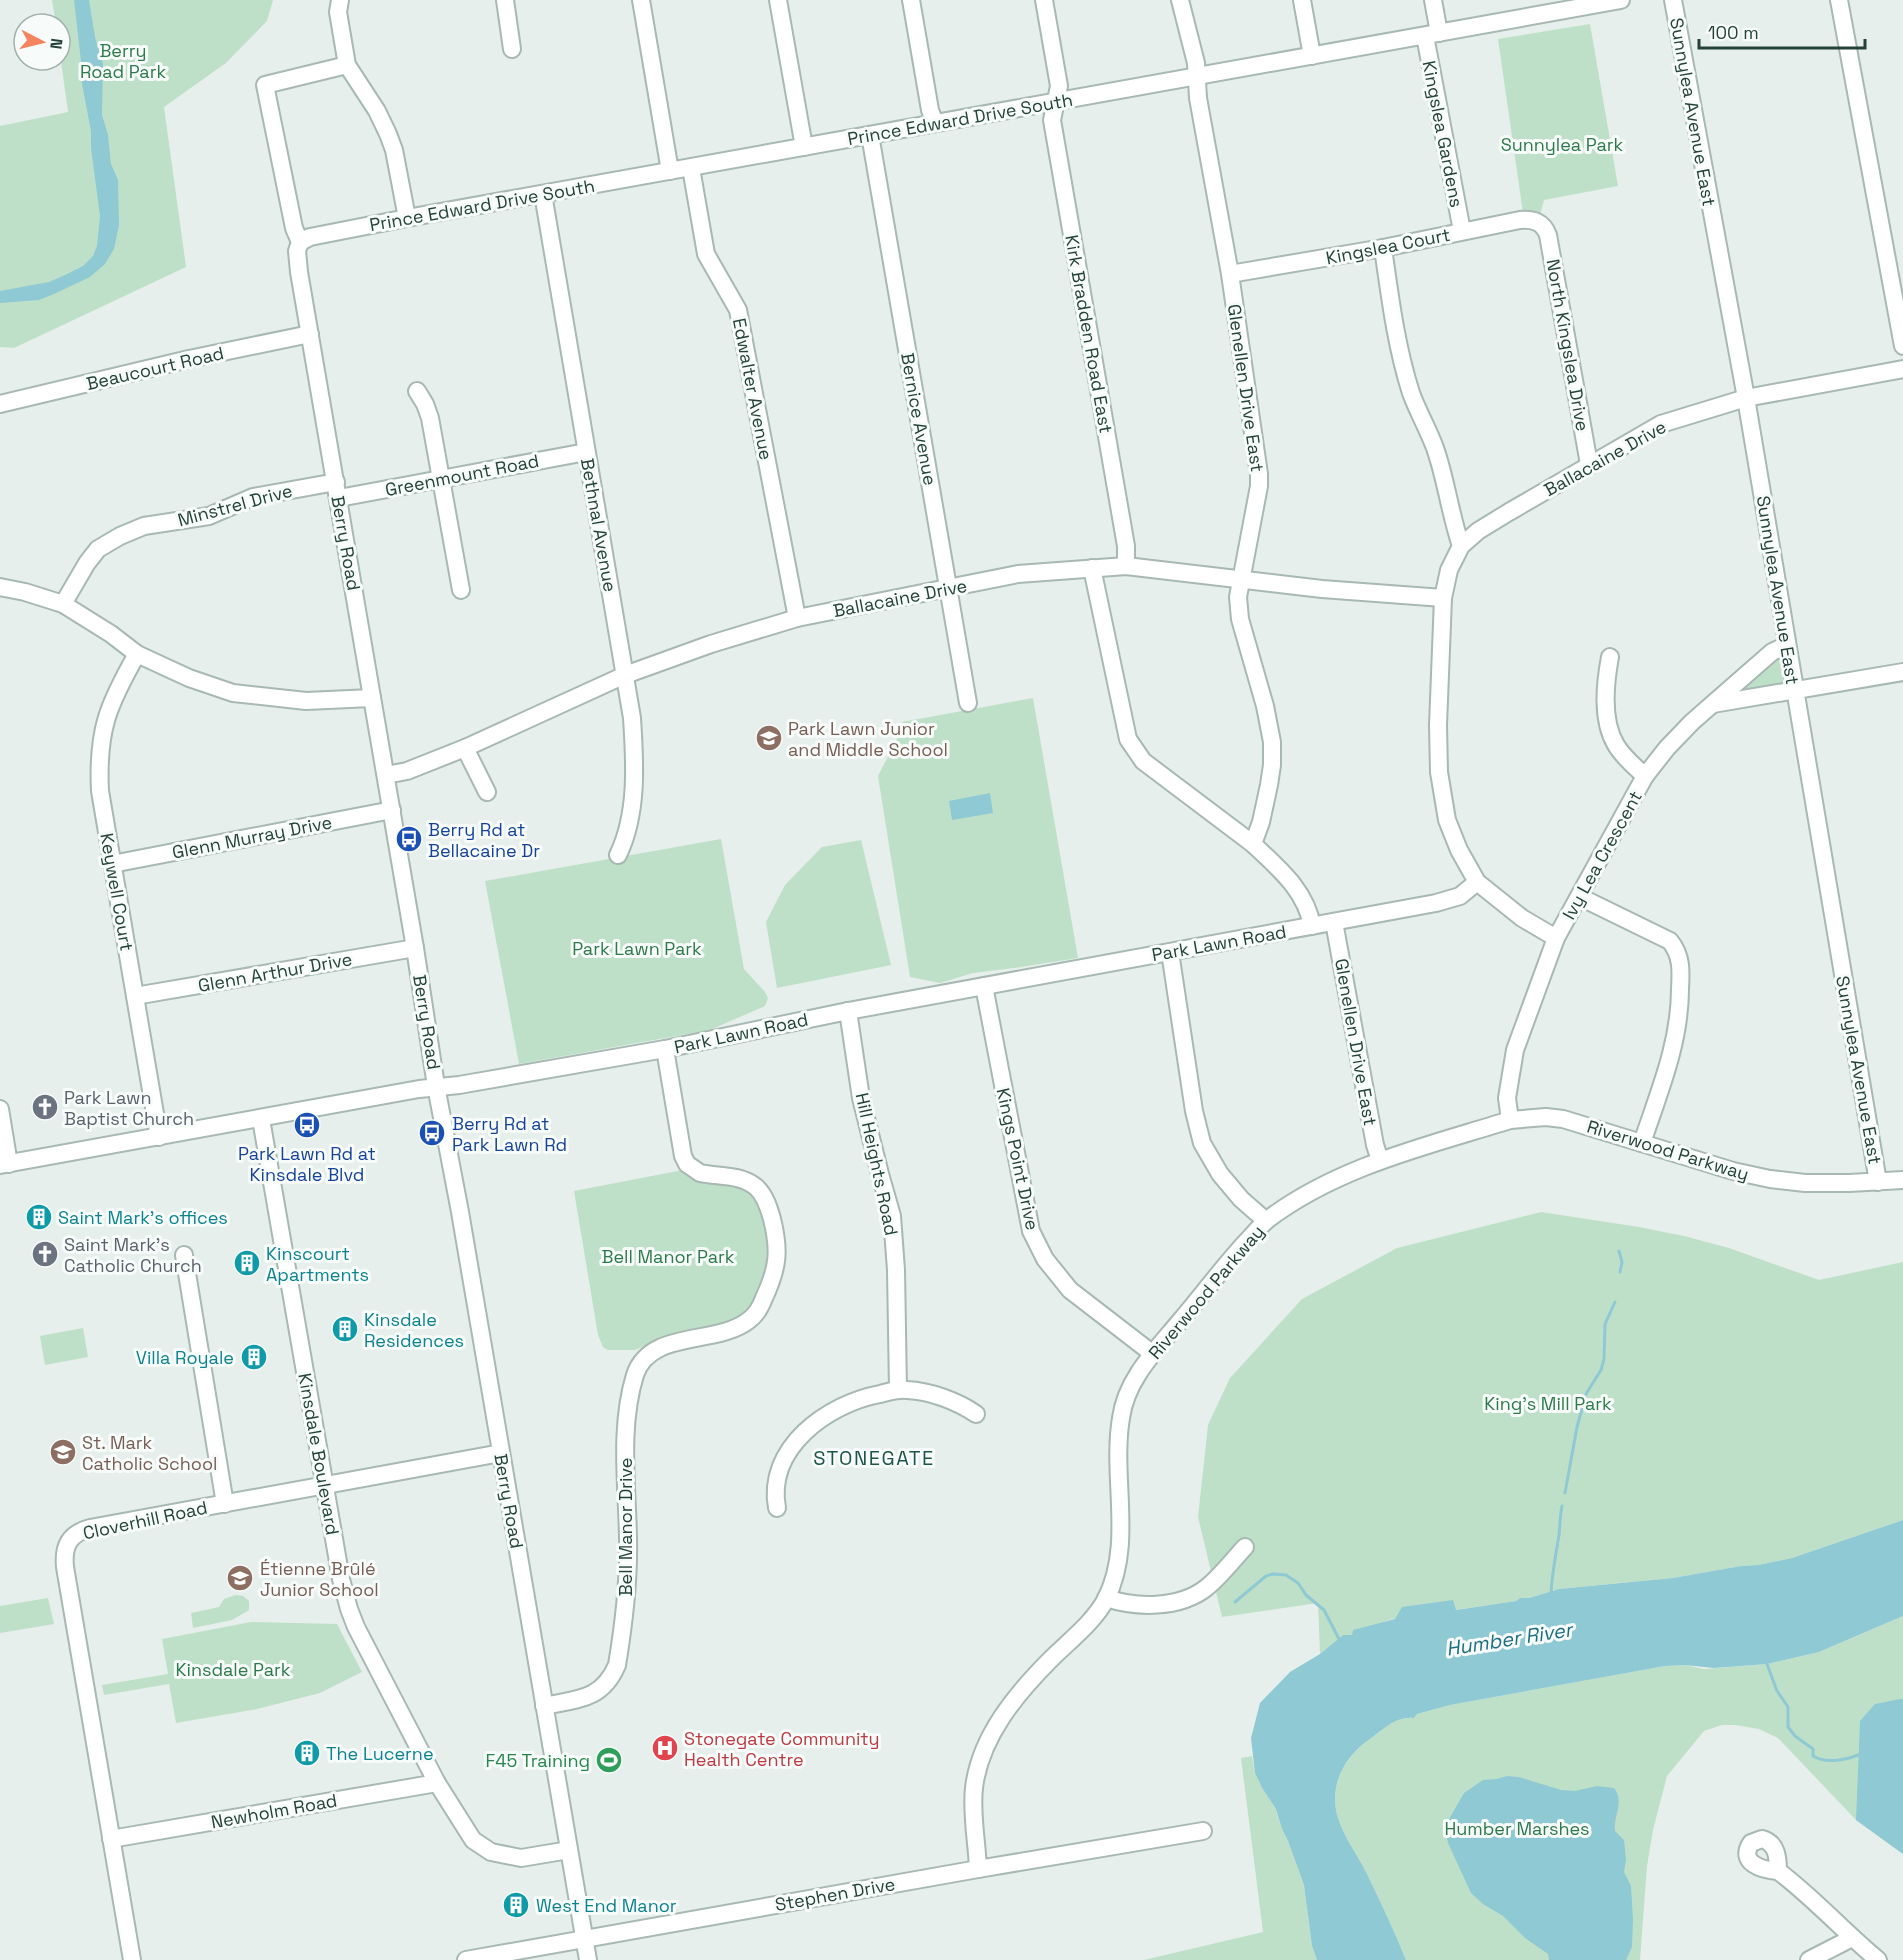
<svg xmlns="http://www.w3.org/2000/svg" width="1903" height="1960" font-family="'Space Grotesk',sans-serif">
<rect width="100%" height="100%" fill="#e6efeb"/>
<g fill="#bfe0c8">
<polygon points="52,0 273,0 267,21 226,63 164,107 186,267 14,348 0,347 0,126 68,112 60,54 60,24 56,24"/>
<polygon points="1590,24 1618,186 1544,200 1540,215 1523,213 1498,39"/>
<polygon points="1781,658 1785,681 1783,685 1745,692 1745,688 1765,671 1775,659"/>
<polygon points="1033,698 1078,958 1014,968 973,973 940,983 910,977 878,776 903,727 902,722"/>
<polygon points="721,839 744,969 765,992 768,998 765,1006 710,1030 519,1064 485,881"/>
<polygon points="861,840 891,965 777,988 766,922 785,885 822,847"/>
<path d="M683 1170 696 1180 735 1182 755 1191C760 1204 766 1217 769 1231 775 1263 762 1303 735 1322L653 1342 635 1350H608L603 1347 598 1335 574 1191Z"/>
<polygon points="1541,1212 1639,1227 1684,1236 1729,1248 1819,1280 1903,1262 1903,1520 1792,1558 1758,1565 1741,1566 1673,1578 1559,1589 1529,1598 1520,1598 1516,1601 1455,1610 1453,1600 1374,1625 1354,1630 1352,1635 1343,1635 1320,1654 1318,1603 1222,1617 1198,1517 1208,1425 1230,1378 1302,1299 1397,1248"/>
<polygon points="83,1328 88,1357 45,1365 40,1336"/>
<polygon points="236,1595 243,1596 249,1601 249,1610 232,1620 193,1628 191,1613 219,1607 224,1599"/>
<polygon points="48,1598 54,1624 0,1633 0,1606"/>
<path d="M1903 1616V1854L1856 1820 1778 1738 1759 1729 1735 1725H1722L1704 1731 1667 1776 1653 1830 1647 1866 1640 1960H1406C1394 1930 1380 1901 1366 1872 1357 1854 1344 1837 1338 1818 1328 1786 1344 1758 1370 1739 1384 1729 1396 1716 1414 1718L1417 1714 1450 1705 1665 1666 1685 1665 1704 1669 1767 1664 1819 1652Z"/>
<polygon points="251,1622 337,1624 362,1672 320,1693 257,1709 176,1723 169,1684 104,1695 102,1685 168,1674 162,1639"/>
<polygon points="1252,1756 1255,1773 1262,1788 1276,1809 1282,1829 1288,1841 1304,1885 1312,1946 1317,1960 1144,1960 1263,1932 1241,1758"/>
</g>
<g fill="#8ec9d4">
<polygon points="74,0 89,0 95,37 103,64 102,115 108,135 111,164 118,180 119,225 114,249 105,264 90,277 54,294 39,300 0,303 0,291 49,282 65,275 83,266 93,256 97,246 100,216 91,148 91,131 82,84 81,61"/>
<polygon points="990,793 993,813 952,820 949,801"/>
<path d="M1903 1520V1616L1819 1652 1767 1664 1714 1668 1685 1665 1665 1666 1450 1705 1417 1714 1414 1718C1396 1716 1384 1729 1370 1739 1344 1757 1328 1786 1338 1818 1344 1837 1357 1854 1366 1872 1380 1901 1394 1930 1406 1960H1317L1312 1946 1304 1885 1288 1841 1282 1829 1276 1809 1262 1788 1255 1773 1251 1738 1260 1703 1290 1672 1320 1654 1343 1635H1352L1353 1630 1395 1619 1402 1607 1453 1600 1456 1610 1516 1601 1520 1598H1529L1559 1589 1673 1578 1741 1566 1758 1565 1792 1558Z"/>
<polygon points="1900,1699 1903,1699 1903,1854 1856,1820 1860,1721 1875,1704"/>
<path d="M1507 1776 1519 1777 1561 1790 1575 1791 1597 1786 1614 1788C1625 1801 1613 1816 1615 1831L1624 1840 1626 1859 1624 1872 1631 1886 1633 1920 1632 1947 1626 1960H1549L1548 1954 1525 1938 1503 1916 1483 1904 1471 1893 1448 1843 1445 1826 1464 1793 1483 1780 1497 1779Z"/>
</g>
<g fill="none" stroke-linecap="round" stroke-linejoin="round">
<g stroke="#8ec9d4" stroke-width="3">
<polyline points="1619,1251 1622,1262 1620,1272"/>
<polyline points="1565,1493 1577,1427 1586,1394 1601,1370 1604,1359 1605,1324 1615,1302"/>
<path d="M1551 1593C1552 1573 1556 1554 1559 1535 1560 1525 1560 1516 1562 1506"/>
<polyline points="1235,1602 1266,1576 1273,1574 1286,1575 1298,1583 1306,1595 1324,1610 1339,1639"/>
<path d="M1767 1664 1777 1691 1788 1707V1727L1795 1736 1813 1749V1756C1826 1764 1845 1760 1858 1755"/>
</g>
<defs>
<g id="minor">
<polyline points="340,0 338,12 347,65 377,111 388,134 394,150 407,218"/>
<polyline points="505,0 512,49"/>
<polyline points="641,0 670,171"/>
<polyline points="778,0 804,147"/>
<polyline points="911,0 930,110 935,123"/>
<polyline points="1044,0 1059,86 1052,120 1126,546 1126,566"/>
<path d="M1180 0 1196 63 1198 98 1230 274 1259 474V486L1238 597 1240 619 1265 706 1272 742V765L1269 785 1261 822 1253 844C1278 868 1306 890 1312 926"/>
<polyline points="1302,0 1312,56"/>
<polyline points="1433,0 1439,33"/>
<polyline points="1673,0 1746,398 1878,1182"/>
<polyline points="1839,0 1903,346"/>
<polyline points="1425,36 1462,231"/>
<polyline points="347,65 265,85 294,228 300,242 297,251 299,272 415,948 436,1086 460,1212 588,1960"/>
<polyline points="870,135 968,703"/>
<polyline points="691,168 706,254 738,310 797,618"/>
<path d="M543 194 632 718C635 763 638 814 618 855"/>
<polyline points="300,242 310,237 407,218 1621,0"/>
<path d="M1383 248C1390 297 1396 346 1411 393 1418 412 1428 429 1435 448 1446 479 1450 514 1461 546"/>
<path d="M1230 274 1383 248 1520 220C1534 219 1543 222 1548 235L1589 464"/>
<polyline points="417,391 425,404 430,418 461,590"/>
<polyline points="0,404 189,359 310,334"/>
<polyline points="339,498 586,452"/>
<polyline points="1092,568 1128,739 1143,761 1253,844"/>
<polyline points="0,587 25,592 63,604 111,634 137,654 189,678 233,693 306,701 372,698"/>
<polyline points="63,604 87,563 98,549 120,536 144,526 209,516 253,497 336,482"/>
<path d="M137 654C108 705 97 730 100 791L159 1137"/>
<path d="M1610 657C1605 684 1601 720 1616 745 1623 757 1635 767 1645 776"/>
<polyline points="1713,704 1903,672"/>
<polyline points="465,748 487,792"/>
<polyline points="386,775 407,771 465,748 625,675 711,644 797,618 1018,574 1126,566 1322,589 1443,598"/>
<polyline points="112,864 392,810"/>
<path d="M1580 897 1670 941C1682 956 1681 971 1680 989 1680 1043 1659 1092 1642 1143"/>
<polyline points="1334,922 1375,1145 1380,1160"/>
<polyline points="1556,938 1522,918 1477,882 1459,850 1447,820 1439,772 1438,725 1443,598 1449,570 1461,546 1478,531 1509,512 1661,424 1746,398 1903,369"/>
<polyline points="1170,952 1194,1111 1202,1143 1220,1174 1241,1199 1266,1221"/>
<polyline points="984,986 1031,1231 1045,1259 1070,1290 1153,1354"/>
<polyline points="135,996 415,948"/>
<polyline points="848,1011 861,1098 880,1174 892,1216 896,1270 898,1390"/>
<polyline points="0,1109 9,1164"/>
<polyline points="261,1119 341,1579 349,1609 356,1627 437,1783 473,1840 491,1852 521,1858 569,1850"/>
<polyline points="1510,1120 1507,1098 1515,1050 1556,938 1645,776 1667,748 1692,722 1772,652 1787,645"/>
<polyline points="0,1165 419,1089 459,1085 665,1049 848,1011 1436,903 1460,896 1477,882"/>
<polyline points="184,1255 225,1504"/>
<path d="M777 1508C766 1448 827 1404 880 1394 888 1392 898 1389 907 1390 930 1391 957 1401 976 1414"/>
<path d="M1106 1598C1136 1608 1179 1609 1206 1588 1220 1577 1232 1561 1245 1547"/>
<path d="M544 1706C578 1699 602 1700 617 1665 624 1623 629 1580 628 1538 627 1484 619 1427 635 1375 650 1329 717 1346 749 1320 756 1315 761 1306 764 1298 778 1268 780 1251 772 1219 769 1208 765 1195 756 1187 740 1174 719 1177 700 1173L687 1164 683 1156 665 1049"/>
<polyline points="111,1839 437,1783"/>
<path d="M1762 1839C1777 1843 1778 1858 1778 1871 1762 1870 1738 1863 1751 1843Z"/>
<path d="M978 1869C977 1842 971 1814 974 1788 980 1737 1016 1694 1051 1659 1069 1641 1094 1622 1106 1599 1134 1544 1111 1477 1121 1418 1126 1379 1157 1349 1181 1320 1203 1294 1223 1267 1246 1242 1253 1235 1260 1226 1267 1220 1338 1166 1427 1146 1510 1120L1546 1117 1563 1119 1733 1171 1770 1179 1805 1183H1849L1903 1180"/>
<path d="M1778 1871C1814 1898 1844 1932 1878 1960"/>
<path d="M132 1960 65 1567C63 1546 69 1534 90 1528L501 1453"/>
<polyline points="466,1960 978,1869 1203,1831"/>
<polyline points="1809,1960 1852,1938"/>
</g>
</defs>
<use href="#minor" stroke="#a8b8b2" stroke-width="20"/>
<use href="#minor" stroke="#fff" stroke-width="16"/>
</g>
<defs>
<symbol id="school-disc" viewBox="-11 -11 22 22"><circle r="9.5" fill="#8d6e63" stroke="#f7fbf9"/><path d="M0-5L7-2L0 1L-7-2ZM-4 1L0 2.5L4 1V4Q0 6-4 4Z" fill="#fff"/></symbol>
<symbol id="bus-disc" viewBox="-11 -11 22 22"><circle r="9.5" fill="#1a4fb4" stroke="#f7fbf9"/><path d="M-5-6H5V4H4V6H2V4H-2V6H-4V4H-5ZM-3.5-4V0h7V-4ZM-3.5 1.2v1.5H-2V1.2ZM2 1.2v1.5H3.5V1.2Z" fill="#fff"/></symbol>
<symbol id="church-disc" viewBox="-11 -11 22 22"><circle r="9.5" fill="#6b7280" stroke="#f7fbf9"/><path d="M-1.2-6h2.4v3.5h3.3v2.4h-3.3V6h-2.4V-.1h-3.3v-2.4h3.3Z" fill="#fff"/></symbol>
<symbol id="building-disc" viewBox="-11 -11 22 22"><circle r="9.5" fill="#0f9aa8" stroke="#f7fbf9"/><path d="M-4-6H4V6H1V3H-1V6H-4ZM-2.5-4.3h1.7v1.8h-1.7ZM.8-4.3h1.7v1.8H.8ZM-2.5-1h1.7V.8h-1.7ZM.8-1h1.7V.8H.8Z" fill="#fff"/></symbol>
<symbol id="hospital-disc" viewBox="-11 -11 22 22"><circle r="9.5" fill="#e0444e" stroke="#f7fbf9"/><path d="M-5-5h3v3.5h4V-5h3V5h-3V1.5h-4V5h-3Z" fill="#fff"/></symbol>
<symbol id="stadium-disc" viewBox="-11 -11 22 22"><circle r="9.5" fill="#2e9e5b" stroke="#f7fbf9"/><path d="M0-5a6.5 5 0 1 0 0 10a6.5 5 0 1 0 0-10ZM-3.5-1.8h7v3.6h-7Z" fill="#fff"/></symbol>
</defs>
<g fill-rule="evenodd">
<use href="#school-disc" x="754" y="723" width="30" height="30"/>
<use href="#bus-disc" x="394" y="824" width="30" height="30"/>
<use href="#church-disc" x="30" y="1092" width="30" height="30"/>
<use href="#bus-disc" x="292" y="1110" width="30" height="30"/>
<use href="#bus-disc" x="417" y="1118" width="30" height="30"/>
<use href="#building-disc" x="24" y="1202" width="30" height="30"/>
<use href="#church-disc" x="30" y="1239" width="30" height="30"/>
<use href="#building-disc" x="232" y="1248" width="30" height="30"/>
<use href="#building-disc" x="330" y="1314" width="30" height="30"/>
<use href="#building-disc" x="239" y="1342" width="30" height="30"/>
<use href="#school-disc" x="48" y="1437" width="30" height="30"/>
<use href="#school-disc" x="225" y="1563" width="30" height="30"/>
<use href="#hospital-disc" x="650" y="1733" width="30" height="30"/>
<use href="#building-disc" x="292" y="1738" width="30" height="30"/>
<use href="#stadium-disc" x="594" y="1745" width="30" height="30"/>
<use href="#building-disc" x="501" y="1890" width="30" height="30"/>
</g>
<g text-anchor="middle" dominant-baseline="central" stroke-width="6" stroke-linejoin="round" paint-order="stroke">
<g font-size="18" fill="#2d7a4b" stroke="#f7fbf9">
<text x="123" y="50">Berry<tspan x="123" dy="21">Road Park</tspan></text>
<text x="1562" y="144">Sunnylea Park</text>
<text x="637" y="948">Park Lawn Park</text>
<text x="668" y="1256">Bell Manor Park</text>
<text x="1548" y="1403">King's Mill Park</text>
<text x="233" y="1669">Kinsdale Park</text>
<text x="1517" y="1828">Humber Marshes</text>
</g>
<g font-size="18" fill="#24423a" stroke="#f7fbf9">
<text transform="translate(1693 112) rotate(80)">Sunnylea Avenue East</text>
<text transform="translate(960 119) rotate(-10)">Prince Edward Drive South</text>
<text transform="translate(1443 134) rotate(79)">Kingslea Gardens</text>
<text transform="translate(482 205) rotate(-10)">Prince Edward Drive South</text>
<text transform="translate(1388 246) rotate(-11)">Kingslea Court</text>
<text transform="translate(1089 334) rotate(80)">Kirk Bradden Road East</text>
<text transform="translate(1568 345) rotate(80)">North Kingslea Drive</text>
<text transform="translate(155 368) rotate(-13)">Beaucourt Road</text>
<text transform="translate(1246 388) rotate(82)">Glenellen Drive East</text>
<text transform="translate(753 389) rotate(79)">Edwalter Avenue</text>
<text transform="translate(919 419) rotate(80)">Bernice Avenue</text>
<text transform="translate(1605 458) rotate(-29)">Ballacaine Drive</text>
<text transform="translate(462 475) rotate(-11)">Greenmount Road</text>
<text transform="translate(235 505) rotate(-15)">Minstrel Drive</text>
<text transform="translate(599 525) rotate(80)">Bethnal Avenue</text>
<text transform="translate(346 543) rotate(80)">Berry Road</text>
<text transform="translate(1778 590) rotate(81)">Sunnylea Avenue East</text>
<text transform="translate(900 598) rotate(-11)">Ballacaine Drive</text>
<text transform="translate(252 837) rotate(-11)">Glenn Murray Drive</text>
<text transform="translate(1602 855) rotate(-61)">Ivy Lea Crescent</text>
<text transform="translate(117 892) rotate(80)">Keywell Court</text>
<text transform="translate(1219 943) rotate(-10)">Park Lawn Road</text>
<text transform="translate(275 972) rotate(-10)">Glenn Arthur Drive</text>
<text transform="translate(427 1022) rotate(81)">Berry Road</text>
<text transform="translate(741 1033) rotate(-12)">Park Lawn Road</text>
<text transform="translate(1356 1042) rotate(80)">Glenellen Drive East</text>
<text transform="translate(1859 1070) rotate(80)">Sunnylea Avenue East</text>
<text transform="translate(1668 1150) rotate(17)">Riverwood Parkway</text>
<text transform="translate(1018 1159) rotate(78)">Kings Point Drive</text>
<text transform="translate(877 1164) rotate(78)">Hill Heights Road</text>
<text transform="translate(1206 1292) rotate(-50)">Riverwood Parkway</text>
<text transform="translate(319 1454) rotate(80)">Kinsdale Boulevard</text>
<text transform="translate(509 1501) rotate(80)">Berry Road</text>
<text transform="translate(145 1520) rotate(-12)">Cloverhill Road</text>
<text transform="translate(625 1527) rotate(-90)">Bell Manor Drive</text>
<text transform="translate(274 1811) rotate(-10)">Newholm Road</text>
<text transform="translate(835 1894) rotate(-10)">Stephen Drive</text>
</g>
<g font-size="18" fill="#785e54" stroke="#f7fbf9" text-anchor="start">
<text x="788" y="728">Park Lawn Junior<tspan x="788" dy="21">and Middle School</tspan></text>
<text x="82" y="1442">St. Mark<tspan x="82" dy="21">Catholic School</tspan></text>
<text x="260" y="1568">Étienne Brûlé<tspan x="260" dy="21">Junior School</tspan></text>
</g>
<g font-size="18" fill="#164399" stroke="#f7fbf9" text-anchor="start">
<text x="428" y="829">Berry Rd at<tspan x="428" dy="21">Bellacaine Dr</tspan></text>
<text x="452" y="1123">Berry Rd at<tspan x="452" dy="21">Park Lawn Rd</tspan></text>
<text x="307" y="1153" text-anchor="middle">Park Lawn Rd at<tspan x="307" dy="21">Kinsdale Blvd</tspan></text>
</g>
<g font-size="18" fill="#5b616d" stroke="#f7fbf9" text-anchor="start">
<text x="64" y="1097">Park Lawn<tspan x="64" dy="21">Baptist Church</tspan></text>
<text x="64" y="1244">Saint Mark's<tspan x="64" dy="21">Catholic Church</tspan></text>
</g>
<g font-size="18" fill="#0d838f" stroke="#f7fbf9" text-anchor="start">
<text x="58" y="1217">Saint Mark's offices</text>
<text x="266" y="1253">Kinscourt<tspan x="266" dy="21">Apartments</tspan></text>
<text x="364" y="1319">Kinsdale<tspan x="364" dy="21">Residences</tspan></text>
<text x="234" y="1357" text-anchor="end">Villa Royale</text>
<text x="326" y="1753">The Lucerne</text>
<text x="536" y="1905">West End Manor</text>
</g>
<g font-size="18" fill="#be3a42" stroke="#f7fbf9" text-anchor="start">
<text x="684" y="1738">Stonegate Community<tspan x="684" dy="21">Health Centre</tspan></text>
</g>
<g font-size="18" fill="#27864d" stroke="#f7fbf9" text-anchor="end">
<text x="590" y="1760">F45 Training</text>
</g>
<g font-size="20" letter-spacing="1.5" fill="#1f5548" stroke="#f7fbf9">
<text x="874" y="1458">STONEGATE</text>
</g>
<g font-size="20" font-style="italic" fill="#1c6f80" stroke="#f7fbf9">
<text transform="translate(1509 1639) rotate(-9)">Humber River</text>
</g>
</g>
<g transform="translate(42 42) rotate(97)"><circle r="28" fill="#f7fbf9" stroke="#a3b1ad" stroke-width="1.5"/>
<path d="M0-4.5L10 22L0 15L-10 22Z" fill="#f4845f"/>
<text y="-9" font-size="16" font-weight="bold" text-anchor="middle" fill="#24423a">N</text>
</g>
<path d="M1699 39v9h166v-9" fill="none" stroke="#24423a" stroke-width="3"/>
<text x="1708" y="39" font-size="18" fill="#24423a" stroke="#f7fbf9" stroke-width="4.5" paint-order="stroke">100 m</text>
</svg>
